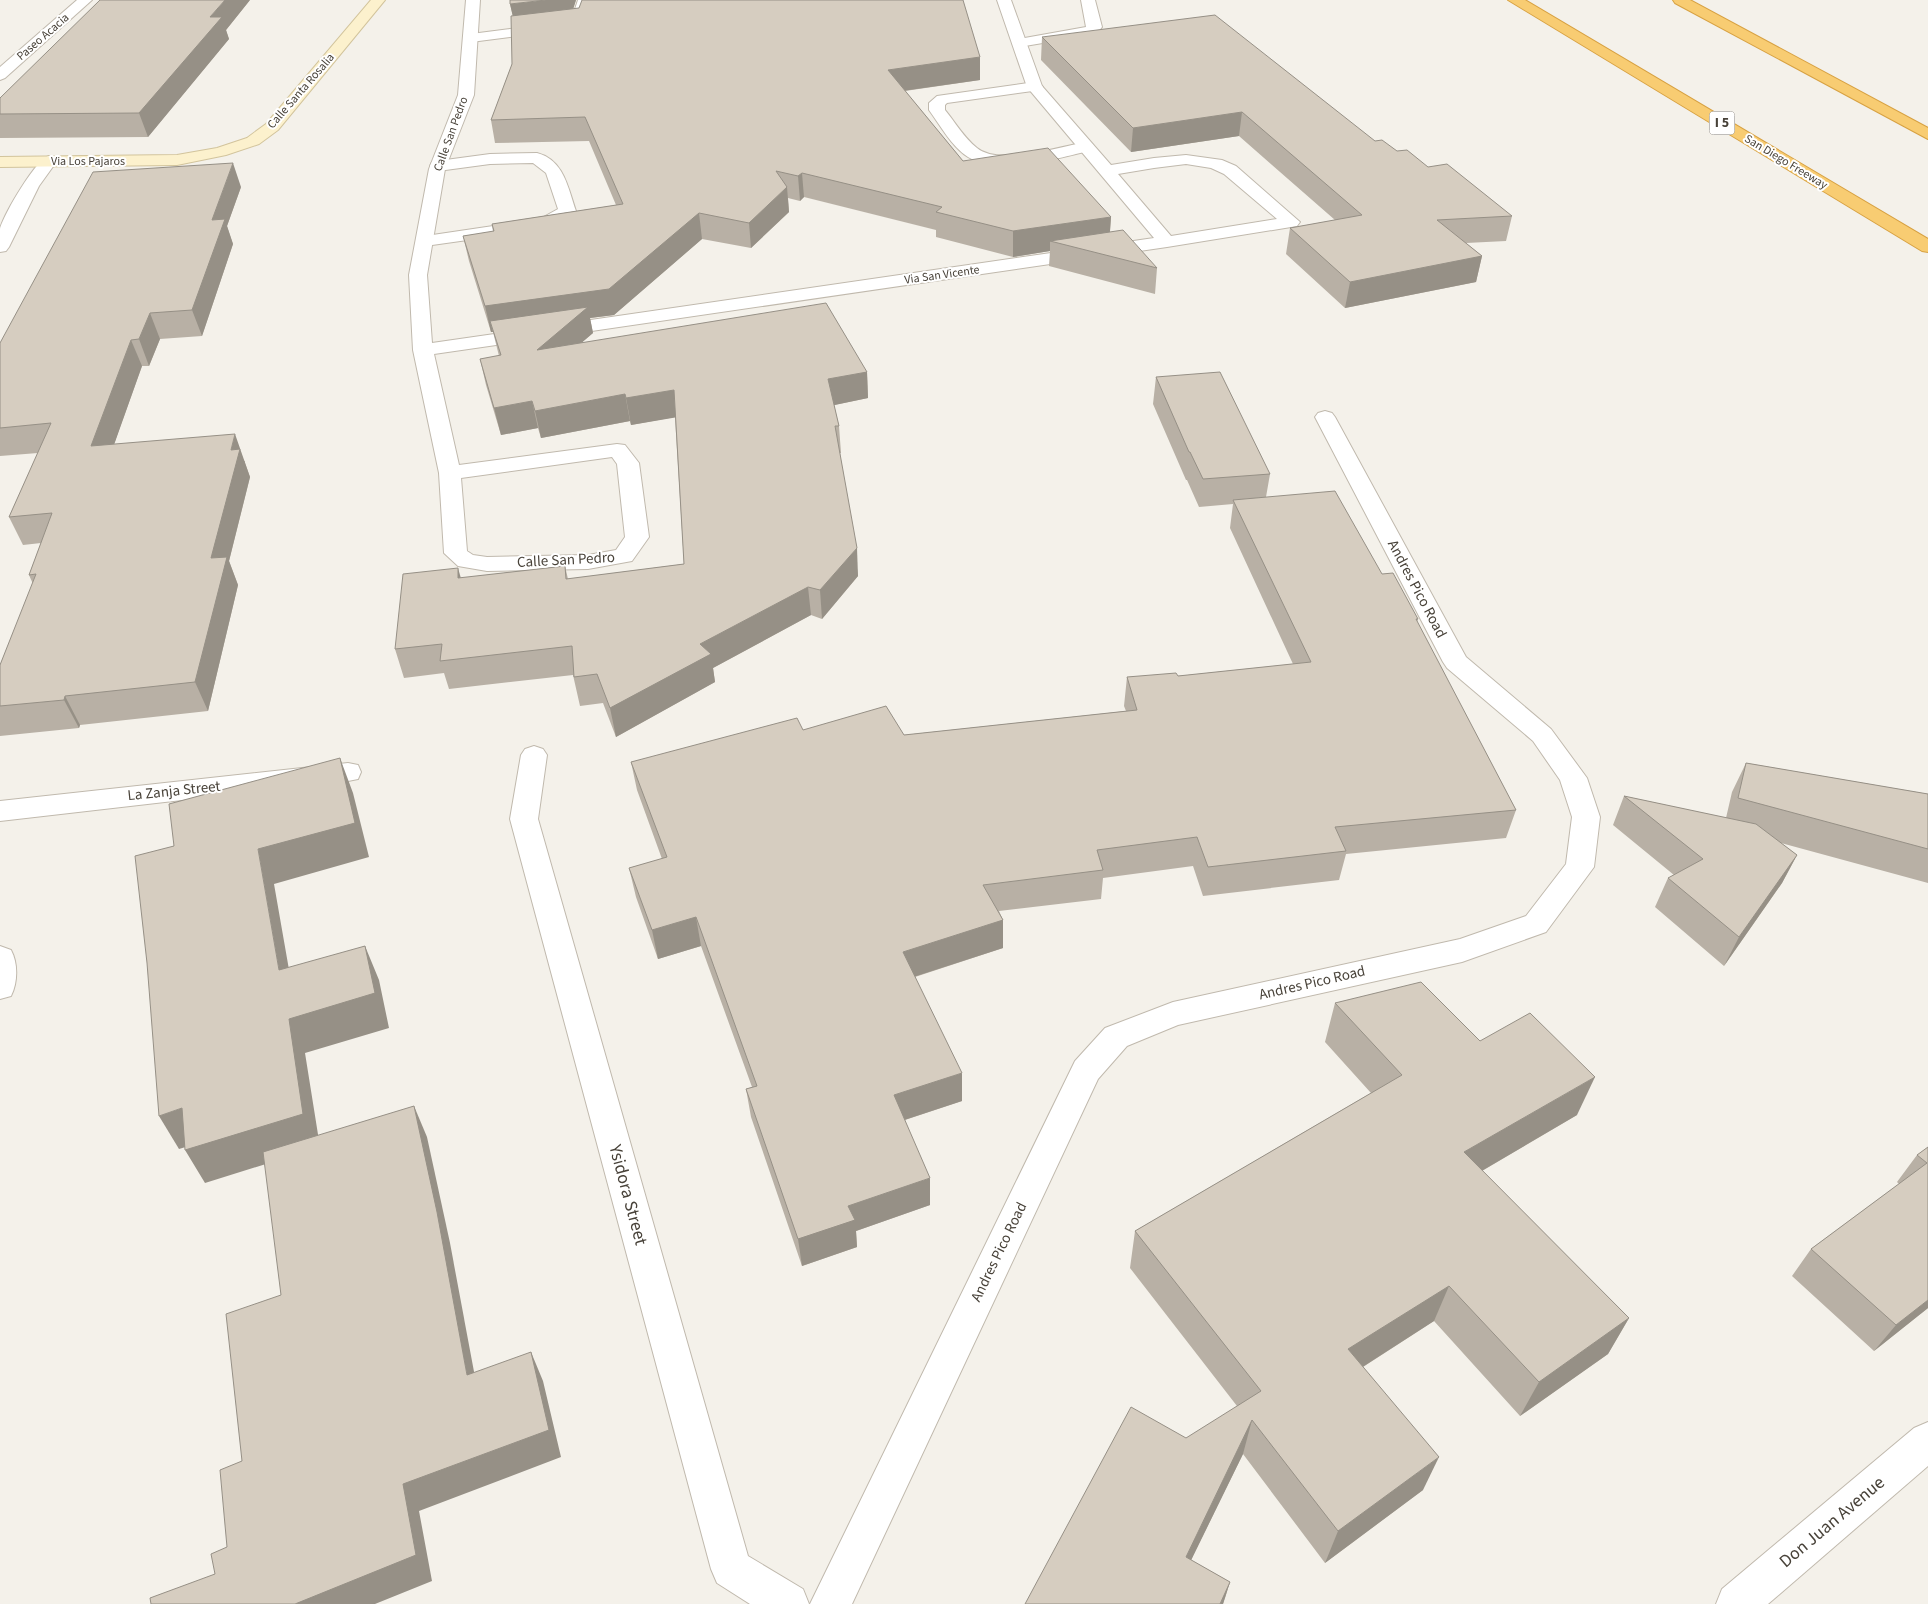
<svg xmlns="http://www.w3.org/2000/svg" width="1928" height="1604" font-family="'Source Sans 3',sans-serif">
<rect width="100%" height="100%" fill="#f4f1ea"/>
<g fill="none" stroke-linecap="round" stroke-linejoin="round">
<defs>
<g id="lane">
<polygon points="578,0 592,0 582,28 471,42 466,41 464,38 466,35 471,34 571,21"/>
<polygon points="1081,0 1095,0 1102,27 1096,34 1019,47 1014,46 1012,43 1014,40 1019,39 1086,27"/>
<path d="M1035 82 1040 84 1043 87 1040 90 947 103 945 105V110C955 122 964 138 977 148 998 166 1060 147 1086 142L1092 144 1094 147 1092 150C1060 158 997 176 968 157 952 147 940 125 929 110V103L937 96Z"/>
<path d="M537 153C564 160 568 188 576 211L573 215 545 229 425 246 419 245 416 241 419 237 540 219 558 209 546 173 533 163 490 164 438 171 432 170 430 166 432 162 438 161 490 154Z"/>
</g>
<g id="street">
<polygon points="77,0 92,0 5,78 0,80 0,67"/>
<path d="M466 0H480L474 95 445 169 427 275 432 343 1154 238 1027 87 997 0H1011L1042 86 1111 165 1154 158 1186 155 1222 160 1236 166 1300 222 1297 226 1291 227 1167 247 434 354 459 465 617 444 625 445 639 463 649 537 632 561 588 569 487 571 458 566 444 553 439 473 413 350 409 275 429 169 458 95ZM1186 164 1211 168 1224 174 1277 219 1171 236 1118 174 1154 168ZM612 457 617 464 625 537 616 550 588 555 487 557 473 555 467 551 461 478Z"/>
<path d="M49 156 55 157 57 161 39 186 9 247 6 251 0 252C0 245 0 236 0 229 4 214 36 159 49 156Z"/>
<polygon points="1325,411 1332,413 1335,417 1466,657 1551,729 1587,778 1600,817 1594,867 1546,932 1462,962 1178,1025 1127,1046 1098,1079 852,1604 810,1604 1075,1061 1105,1028 1173,1002 1460,939 1526,916 1566,864 1572,817 1560,780 1533,741 1447,668 1443,662 1315,417 1318,413"/>
<polygon points="534,746 543,749 547,755 538,819 748,1556 803,1589 809,1604 750,1604 717,1583 711,1569 510,819 521,755 525,749"/>
<polygon points="348,763 358,765 361,772 358,779 348,781 0,821 0,801"/>
<path d="M0 946 11 950C18 963 18 982 11 996L0 999Z"/>
<polygon points="1928,1422 1928,1466 1768,1604 1716,1604 1722,1589 1914,1428"/>
</g>
<polygon id="secondary" points="371,0 385,0 278,130 259,144 226,155 177,165 0,167 0,157 177,155 217,148 247,138 266,124"/>
<g id="highway">
<polygon points="1508,0 1525,0 1928,239 1928,252 1922,251"/>
<polygon points="1673,0 1690,0 1928,128 1928,139 1675,3"/>
</g>
</defs>
<use href="#lane" stroke="#c0b9ad" stroke-width="2"/>
<use href="#street" stroke="#c0b9ad" stroke-width="2"/>
<use href="#secondary" stroke="#d2c49c" stroke-width="2"/>
<use href="#highway" stroke="#d7a142" stroke-width="2"/>
<use href="#lane" fill="#fff" fill-rule="evenodd"/>
<use href="#street" fill="#fff" fill-rule="evenodd"/>
<use href="#secondary" fill="#fcf1cd" fill-rule="evenodd"/>
<use href="#highway" fill="#f8cc72" fill-rule="evenodd"/>
</g>
<g fill="#b8b0a5">
<polygon points="250,0 226,30 229,39 148,137 0,138 0,98"/>
<polygon points="576,0 573,9 980,57 980,80 905,91 963,161 1111,217 1110,232 1157,268 1155,294 1049,266 1050,251 1013,257 936,237 936,230 804,197 800,201 788,198 789,212 751,248 702,239 614,315 590,318 593,333 582,342 867,372 868,398 834,405 839,426 841,453 840,453 858,576 822,619 811,615 713,668 715,682 616,737 603,703 580,706 573,675 449,689 444,673 404,678 395,649 461,578 565,566 568,579 684,564 675,417 631,425 630,421 541,438 538,428 501,435 486,385 480,359 499,356 493,332 491,332 469,261 463,236 493,232 492,224 616,205 589,141 495,143 491,120 512,64 513,16 510,4"/>
<polygon points="1042,37 1375,141 1428,167 1512,216 1506,241 1466,243 1482,256 1476,282 1345,308 1286,254 1290,228 1335,220 1239,136 1131,152 1041,60"/>
<polygon points="241,187 227,226 233,244 202,336 160,339 149,366 142,366 114,444 245,461 245,463 250,477 229,561 238,585 208,711 80,725 79,728 0,736 0,665 33,584 29,575 41,543 23,545 9,517 38,453 0,456 0,343"/>
<polygon points="1156,377 1270,474 1266,497 1382,574 1418,619 1417,622 1516,810 1506,838 1346,854 1339,880 1203,896 1193,866 1103,878 1101,899 999,911 1003,920 1003,948 915,977 962,1101 905,1120 930,1205 856,1231 857,1247 802,1266 751,1117 746,1089 752,1087 701,946 658,959 636,897 629,868 662,859 637,790 631,762 803,730 904,735 1126,711 1124,706 1127,677 1178,676 1293,664 1230,528 1233,504 1199,507 1187,480 1186,480 1153,404"/>
<polygon points="1746,763 1928,794 1928,883 1781,843 1797,855 1782,883 1724,966 1655,907 1668,878 1674,875 1613,825 1624,796 1726,818 1732,792"/>
<polygon points="1335,1003 1480,1041 1577,1115 1482,1171 1629,1318 1608,1354 1520,1416 1434,1321 1363,1367 1423,1490 1325,1563 1243,1454 1191,1560 1230,1582 1223,1604 1025,1604 1237,1406 1130,1268 1135,1231 1371,1093 1325,1042"/>
<polygon points="1928,1147 1928,1308 1874,1351 1792,1276 1811,1249 1899,1184 1897,1182 1917,1155"/>
</g>
<g fill="#969086">
<polygon points="225,0 250,0 226,30 229,39 148,137 139,113 210,17"/>
<polygon points="546,0 576,0 570,19 515,26 510,4"/>
<polygon points="980,57 980,80 888,93 888,70"/>
<polygon points="1242,112 1239,136 1131,152 1133,128"/>
<polygon points="233,163 241,187 227,226 233,244 202,336 192,310 212,220"/>
<polygon points="802,173 804,197 800,201 798,176"/>
<polygon points="787,187 789,212 751,248 749,223"/>
<polygon points="699,213 702,239 614,315 590,318 593,333 543,376 490,321 493,332 491,332 485,306"/>
<polygon points="1111,217 1109,243 1050,241 1050,251 1013,257 1013,231"/>
<polygon points="1482,256 1476,282 1345,308 1350,282"/>
<polygon points="150,313 160,339 149,366 139,339"/>
<polygon points="131,340 142,366 104,473 91,446"/>
<polygon points="867,372 868,398 830,406 828,379"/>
<polygon points="674,390 678,417 631,425 626,398"/>
<polygon points="625,394 630,421 541,438 535,411"/>
<polygon points="532,401 538,428 501,435 494,408"/>
<polygon points="235,434 250,477 229,561 238,585 208,711 195,682 211,558 231,450"/>
<polygon points="857,548 858,576 822,619 820,590"/>
<polygon points="458,568 466,596 458,578"/>
<polygon points="808,587 811,615 713,668 715,682 616,737 610,708 700,644"/>
<polygon points="65,696 80,725 79,728 64,700"/>
<polygon points="340,758 353,793 369,857 274,884 295,1004 279,970 258,849"/>
<polygon points="1797,855 1782,883 1724,966 1739,937"/>
<polygon points="696,917 701,946 658,959 652,930"/>
<polygon points="1003,920 1003,948 904,980 903,952"/>
<polygon points="365,946 379,980 389,1028 305,1053 320,1147 205,1183 185,1150 289,1019"/>
<polygon points="962,1073 962,1101 895,1123 894,1095"/>
<polygon points="1595,1077 1577,1115 1449,1190 1464,1152"/>
<polygon points="414,1106 427,1137 450,1243 480,1404 467,1375"/>
<polygon points="182,1108 202,1142 179,1149 159,1116"/>
<polygon points="930,1178 930,1205 856,1231 857,1247 802,1266 798,1239 848,1206"/>
<polygon points="1449,1286 1434,1321 1336,1384 1348,1349"/>
<polygon points="1928,1300 1928,1308 1874,1351 1896,1325"/>
<polygon points="1629,1318 1608,1354 1520,1416 1539,1382"/>
<polygon points="531,1352 543,1381 561,1457 419,1511 432,1581 375,1604 295,1604 403,1484"/>
<polygon points="1252,1420 1243,1454 1178,1587 1186,1557"/>
<polygon points="1439,1457 1423,1490 1325,1563 1338,1531"/>
<polygon points="1230,1582 1223,1604 1220,1604"/>
</g>
<g fill="#d6cdc0" stroke="#969086">
<polygon points="100,0 225,0 210,17 222,17 139,113 0,114 0,98"/>
<polygon points="510,0 546,0 510,4"/>
<polygon points="582,0 963,0 980,57 888,70 963,161 1048,148 1111,217 1013,231 936,212 942,207 802,173 798,176 776,171 787,187 749,223 699,213 609,289 485,306 463,236 494,231 492,224 623,204 585,117 491,120 512,64 511,16 579,8"/>
<polygon points="1215,15 1375,141 1382,140 1397,151 1407,150 1428,167 1447,164 1512,216 1437,220 1482,256 1350,282 1290,228 1362,215 1242,112 1133,128 1042,37"/>
<polygon points="233,163 212,220 225,219 192,310 150,313 139,339 131,340 91,446 235,434 231,450 240,449 211,558 227,557 195,682 65,696 64,700 0,706 0,665 36,574 29,575 52,513 9,517 51,423 0,428 0,343 93,172"/>
<polygon points="1123,230 1157,268 1050,241"/>
<polygon points="826,303 867,372 828,379 839,426 835,426 857,548 820,590 808,587 700,644 711,654 610,708 597,674 574,677 572,646 440,661 442,644 395,649 403,574 458,568 458,578 565,566 566,579 684,564 674,390 626,398 625,394 535,411 532,401 494,408 480,359 501,355 490,321 588,307 537,350"/>
<polygon points="1220,372 1270,474 1203,479 1190,452 1189,452 1156,377"/>
<polygon points="1335,491 1382,574 1393,573 1418,619 1416,619 1516,810 1335,827 1346,851 1208,867 1197,837 1097,850 1103,870 983,885 1003,920 903,952 962,1073 894,1095 930,1178 848,1206 855,1220 798,1239 746,1089 757,1086 696,917 652,930 629,868 667,857 631,762 797,718 803,730 886,706 904,735 1137,710 1127,677 1176,673 1178,676 1311,662 1233,500"/>
<polygon points="340,758 355,823 258,849 279,970 365,946 375,993 289,1019 303,1114 185,1150 182,1108 159,1116 147,963 135,856 174,846 169,804"/>
<polygon points="1746,763 1928,794 1928,849 1738,798"/>
<polygon points="1624,796 1756,824 1797,855 1739,937 1668,878 1703,859"/>
<polygon points="1421,982 1480,1041 1530,1013 1595,1077 1464,1152 1629,1318 1539,1382 1449,1286 1348,1349 1439,1457 1338,1531 1252,1420 1186,1557 1230,1582 1220,1604 1025,1604 1131,1407 1186,1438 1261,1391 1135,1231 1402,1075 1335,1003"/>
<polygon points="414,1106 437,1212 467,1375 531,1352 549,1430 403,1484 416,1555 295,1604 151,1604 150,1598 215,1574 211,1554 227,1547 220,1470 242,1461 226,1314 281,1295 263,1152"/>
<polygon points="1928,1147 1928,1300 1896,1325 1811,1249 1927,1163 1917,1155"/>
</g>
<g text-anchor="middle" dominant-baseline="central" stroke-width="4" stroke-linejoin="round" paint-order="stroke">
<g font-size="12" fill="#484239" stroke="#fff">
<text transform="translate(43 37) rotate(-41)">Paseo Acacia</text>
<text transform="translate(301 91) rotate(-49)">Calle Santa Rosalia</text>
<text transform="translate(451 134) rotate(-70)">Calle San Pedro</text>
<text x="88" y="161">Via Los Pajaros</text>
<text transform="translate(1786 162) rotate(31)">San Diego Freeway</text>
<text transform="translate(942 275) rotate(-8)">Via San Vicente</text>
</g>
<rect fill="#fff" stroke="#7f7b74" stroke-width="1" x="1709.5" y="111.5" width="25" height="23" rx="4"/>
<g font-size="14" font-weight="bold" fill="#484239">
<text x="1722" y="123">I 5</text>
</g>
<g font-size="15" fill="#484239" stroke="#fff">
<text transform="translate(566 560) rotate(-3)">Calle San Pedro</text>
<text transform="translate(1417 589) rotate(62)">Andres Pico Road</text>
<text transform="translate(174 791) rotate(-6)">La Zanja Street</text>
<text transform="translate(1312 983) rotate(-13)">Andres Pico Road</text>
<text transform="translate(999 1252) rotate(-64)">Andres Pico Road</text>
</g>
<g font-size="18" fill="#484239" stroke="#fff">
<text transform="translate(628 1195) rotate(75)">Ysidora Street</text>
<text transform="translate(1832 1522) rotate(-40)">Don Juan Avenue</text>
</g>
</g>
</svg>
